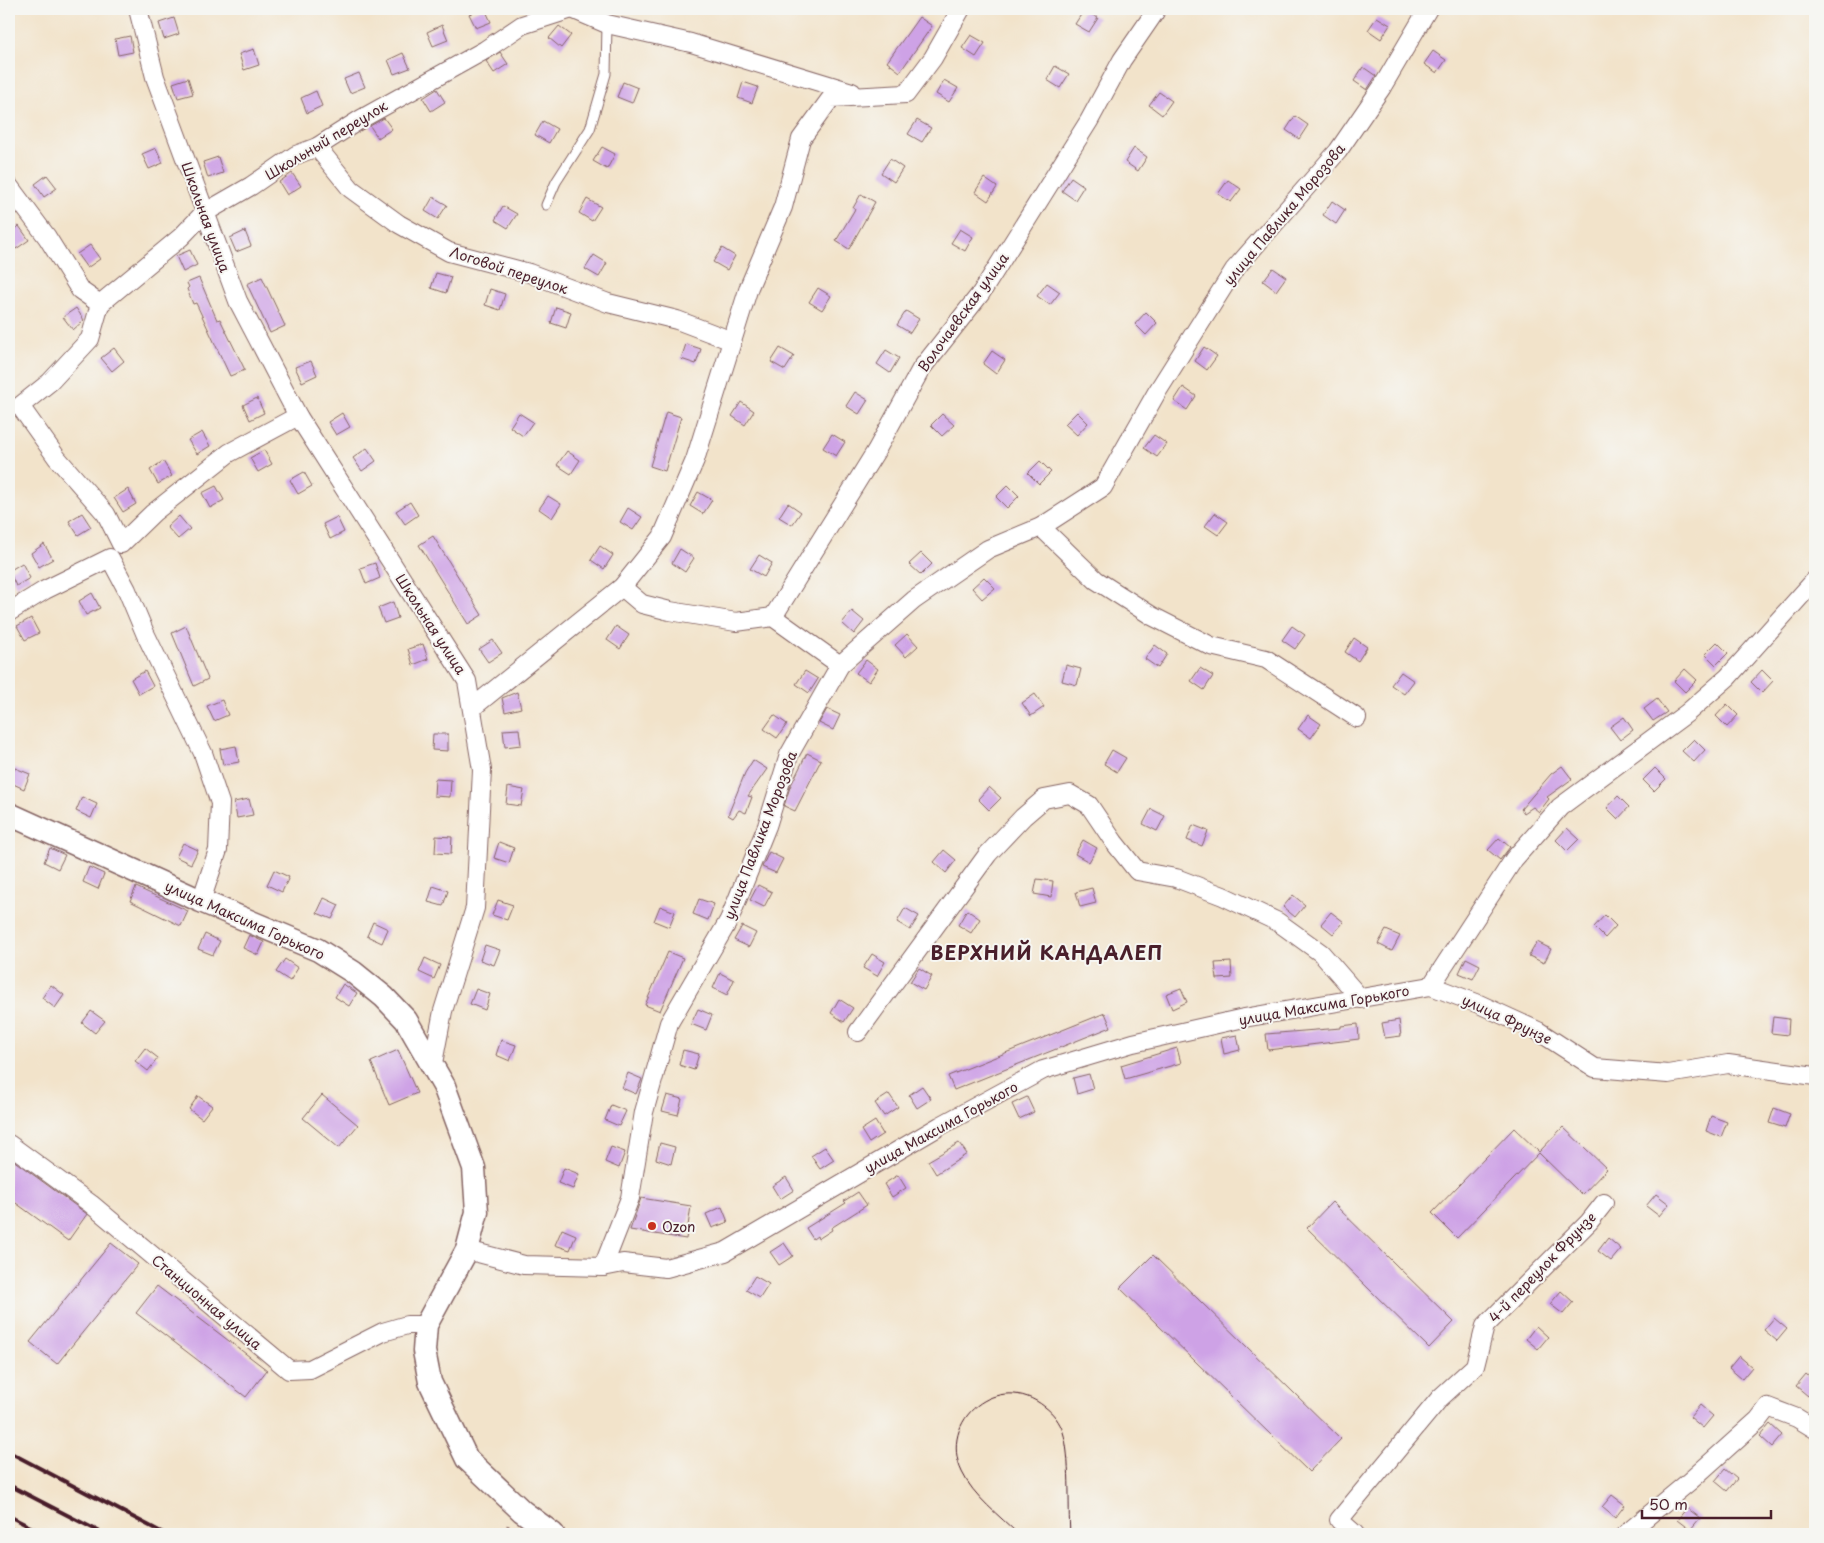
<svg xmlns="http://www.w3.org/2000/svg" width="1824" height="1543" font-family="'Playpen Sans',sans-serif">
<rect width="100%" height="100%" fill="#f6f6f2"/>
<filter id="ink" filterUnits="userSpaceOnUse"><feTurbulence type="fractalNoise" baseFrequency=".02" numOctaves="2"/><feDisplacementMap in="SourceGraphic" scale="10" xChannelSelector="R" yChannelSelector="G"/><feConvolveMatrix kernelMatrix="1 2 1 2 8 2 1 2 1" color-interpolation-filters="sRGB"/></filter>
<filter id="wash" filterUnits="userSpaceOnUse"><feTurbulence type="fractalNoise" baseFrequency=".0096" numOctaves="4" result="noise"/><feDisplacementMap in="SourceGraphic" scale="20" xChannelSelector="R" yChannelSelector="G"/><feGaussianBlur stdDeviation="1.12" result="paint"/><feColorMatrix in="noise" values="0 0 0 0 0 0 0 0 0 0 0 0 0 0 0 0 0 1.4 0 .05"/><feComposite in="paint" operator="in"/></filter>
<g filter="url(#wash)">
<rect width="100%" height="100%" fill="#f2e3ca"/>
<g id="blocks">
<g fill="#cea2e6">
<polygon points="482,9 485,9 491,22 476,28 469,14"/>
<polygon points="1084,10 1098,18 1089,32 1075,24"/>
<polygon points="919,17 932,26 900,72 887,62"/>
<polygon points="1377,17 1390,25 1381,39 1368,30"/>
<polygon points="174,18 179,34 164,39 159,23"/>
<polygon points="442,25 448,40 433,46 427,32"/>
<polygon points="559,26 571,35 561,48 549,38"/>
<polygon points="971,35 985,43 976,57 962,48"/>
<polygon points="130,36 133,52 118,55 115,39"/>
<polygon points="254,49 259,65 244,70 239,54"/>
<polygon points="1433,51 1446,60 1437,73 1424,64"/>
<polygon points="500,52 508,64 494,73 486,61"/>
<polygon points="403,53 410,68 394,74 388,60"/>
<polygon points="1055,66 1069,74 1060,88 1047,80"/>
<polygon points="1363,67 1376,76 1367,90 1354,81"/>
<polygon points="359,73 365,87 350,93 344,79"/>
<polygon points="188,78 193,94 178,98 173,83"/>
<polygon points="944,80 958,88 949,102 936,94"/>
<polygon points="623,82 638,88 632,103 617,97"/>
<polygon points="743,82 758,87 752,103 738,98"/>
<polygon points="437,89 445,102 431,111 423,98"/>
<polygon points="316,91 322,106 307,113 301,98"/>
<polygon points="1159,92 1172,101 1162,115 1149,105"/>
<polygon points="1295,116 1308,125 1299,139 1286,130"/>
<polygon points="384,118 392,129 378,138 370,126"/>
<polygon points="917,120 931,128 922,142 908,134"/>
<polygon points="543,121 557,129 549,143 535,135"/>
<polygon points="602,147 615,154 607,169 593,161"/>
<polygon points="156,148 163,163 149,169 142,154"/>
<polygon points="1134,148 1147,157 1138,171 1125,162"/>
<polygon points="218,157 223,173 208,178 203,162"/>
<polygon points="890,159 903,168 894,182 881,173"/>
<polygon points="292,173 301,186 287,195 279,182"/>
<polygon points="47,175 57,188 44,197 35,184"/>
<polygon points="1071,177 1084,186 1075,200 1062,191"/>
<polygon points="984,178 997,187 988,201 975,192"/>
<polygon points="1228,180 1241,189 1231,202 1218,194"/>
<polygon points="861,194 875,202 849,249 836,241 855,209 853,208"/>
<polygon points="433,197 447,205 438,219 425,211"/>
<polygon points="587,199 601,207 592,221 579,213"/>
<polygon points="1332,201 1345,210 1336,224 1323,215"/>
<polygon points="503,206 517,214 508,228 495,220"/>
<polygon points="19,226 29,240 16,249 9,239 9,233"/>
<polygon points="960,229 973,237 965,251 951,243"/>
<polygon points="245,231 251,246 236,252 230,238"/>
<polygon points="90,245 100,259 87,268 77,254"/>
<polygon points="722,248 735,256 727,270 713,262"/>
<polygon points="190,250 197,265 183,272 176,256"/>
<polygon points="594,255 607,263 599,277 585,269"/>
<polygon points="1273,268 1286,277 1276,291 1263,281"/>
<polygon points="436,273 451,277 446,293 431,288"/>
<polygon points="262,277 285,326 270,333 247,284"/>
<polygon points="199,278 217,320 220,319 245,370 230,376 196,303 193,304 187,289 189,287 187,283"/>
<polygon points="1047,283 1060,292 1050,305 1037,296"/>
<polygon points="818,288 831,296 822,310 809,302"/>
<polygon points="490,289 505,294 500,310 485,305"/>
<polygon points="556,307 571,312 566,328 551,323"/>
<polygon points="76,308 84,320 73,330 63,317"/>
<polygon points="906,311 919,319 910,333 897,325"/>
<polygon points="1146,312 1157,323 1146,335 1135,324"/>
<polygon points="686,344 701,349 696,364 681,359"/>
<polygon points="1204,347 1217,356 1207,370 1195,361"/>
<polygon points="114,348 124,361 112,371 101,358"/>
<polygon points="780,348 794,356 785,370 771,362"/>
<polygon points="886,350 899,358 890,373 877,364"/>
<polygon points="992,351 1005,360 996,374 983,364"/>
<polygon points="311,361 317,375 302,382 295,367"/>
<polygon points="1183,387 1196,396 1187,410 1174,401"/>
<polygon points="855,392 868,400 859,414 846,406"/>
<polygon points="257,398 264,413 250,420 243,405"/>
<polygon points="741,402 754,411 745,425 732,416"/>
<polygon points="666,412 681,417 665,471 650,466"/>
<polygon points="1077,412 1088,423 1077,435 1065,424"/>
<polygon points="342,413 350,427 336,435 328,422"/>
<polygon points="519,413 533,422 523,436 510,427"/>
<polygon points="942,414 954,425 942,436 931,425"/>
<polygon points="202,432 210,446 197,454 188,440"/>
<polygon points="832,434 845,442 836,456 823,448"/>
<polygon points="1154,435 1167,444 1157,457 1144,448"/>
<polygon points="367,448 376,461 362,471 353,458"/>
<polygon points="264,450 272,464 258,472 250,458"/>
<polygon points="567,451 580,460 571,474 557,465"/>
<polygon points="163,461 172,476 158,484 150,470"/>
<polygon points="1040,461 1051,472 1039,484 1028,473"/>
<polygon points="304,472 312,486 298,494 290,480"/>
<polygon points="1008,485 1019,496 1007,508 996,497"/>
<polygon points="216,486 224,500 210,508 202,493"/>
<polygon points="128,489 136,504 123,512 114,498"/>
<polygon points="698,492 712,500 703,514 690,506"/>
<polygon points="548,496 561,504 552,518 539,509"/>
<polygon points="410,502 418,515 405,524 396,511"/>
<polygon points="788,503 801,512 792,525 779,517"/>
<polygon points="628,508 642,517 633,530 620,522"/>
<polygon points="82,513 91,527 78,535 69,521"/>
<polygon points="1215,513 1228,522 1218,535 1205,526"/>
<polygon points="179,516 190,529 178,539 167,527"/>
<polygon points="337,517 344,532 330,539 323,524"/>
<polygon points="433,536 482,615 468,624 419,545"/>
<polygon points="44,544 53,559 39,567 31,553"/>
<polygon points="600,546 613,555 604,569 591,560"/>
<polygon points="680,549 694,558 685,572 672,563"/>
<polygon points="921,553 932,564 921,575 909,564"/>
<polygon points="759,555 772,563 764,577 750,569"/>
<polygon points="22,563 30,578 16,586 9,571"/>
<polygon points="375,563 380,578 366,584 360,568"/>
<polygon points="984,577 995,588 982,599 972,588"/>
<polygon points="92,593 100,608 86,615 79,601"/>
<polygon points="393,602 398,618 384,623 378,608"/>
<polygon points="852,611 864,621 854,634 842,623"/>
<polygon points="31,618 39,633 25,640 17,626"/>
<polygon points="186,626 208,679 194,686 172,633"/>
<polygon points="616,626 629,635 620,649 607,640"/>
<polygon points="1292,626 1305,635 1295,649 1282,640"/>
<polygon points="907,634 918,646 906,657 895,645"/>
<polygon points="1354,638 1367,647 1358,661 1345,652"/>
<polygon points="493,640 502,653 488,662 479,649"/>
<polygon points="1717,642 1728,653 1716,665 1705,654"/>
<polygon points="423,644 428,659 413,665 408,649"/>
<polygon points="1155,645 1167,654 1158,668 1145,659"/>
<polygon points="866,660 878,669 869,682 856,673"/>
<polygon points="1066,665 1081,669 1077,685 1062,681"/>
<polygon points="1200,668 1213,676 1204,690 1191,681"/>
<polygon points="1685,669 1697,680 1685,692 1674,681"/>
<polygon points="1762,670 1773,681 1762,693 1751,682"/>
<polygon points="145,671 153,686 139,694 131,679"/>
<polygon points="805,671 818,679 809,693 796,684"/>
<polygon points="1401,672 1414,681 1404,694 1391,685"/>
<polygon points="517,692 521,708 505,712 502,698"/>
<polygon points="1035,694 1044,707 1031,716 1022,703"/>
<polygon points="1657,699 1667,712 1653,721 1644,709"/>
<polygon points="222,700 228,715 214,721 207,706"/>
<polygon points="1727,704 1738,715 1727,727 1716,716"/>
<polygon points="827,709 840,715 833,730 819,723"/>
<polygon points="774,715 787,724 777,738 764,729"/>
<polygon points="1308,715 1321,724 1311,738 1298,729"/>
<polygon points="1624,717 1633,730 1620,740 1610,727"/>
<polygon points="519,729 521,745 505,747 503,730"/>
<polygon points="433,734 448,734 448,751 432,750"/>
<polygon points="1694,739 1705,750 1694,762 1682,751"/>
<polygon points="236,746 239,762 223,765 220,749"/>
<polygon points="1112,750 1126,758 1117,772 1104,764"/>
<polygon points="807,753 821,760 795,811 784,806 790,787"/>
<polygon points="753,760 767,769 748,796 752,797 746,813 739,810 733,818 728,815 745,773"/>
<polygon points="1562,766 1572,779 1547,797 1549,799 1539,812 1533,807 1524,813 1521,809 1551,774"/>
<polygon points="15,768 30,774 24,789 9,782"/>
<polygon points="1655,768 1666,779 1654,791 1643,780"/>
<polygon points="435,779 451,780 450,797 434,796"/>
<polygon points="508,787 524,790 521,806 506,804"/>
<polygon points="989,787 1001,798 989,810 978,799"/>
<polygon points="1618,796 1629,807 1618,819 1607,808"/>
<polygon points="82,797 97,804 91,818 76,811"/>
<polygon points="249,799 253,815 237,818 234,802"/>
<polygon points="1151,809 1165,816 1157,831 1143,824"/>
<polygon points="1193,825 1208,831 1202,846 1187,840"/>
<polygon points="1567,828 1579,839 1567,851 1556,840"/>
<polygon points="436,836 452,837 451,854 435,853"/>
<polygon points="1499,838 1510,847 1500,860 1488,850"/>
<polygon points="1083,840 1097,848 1089,862 1075,854"/>
<polygon points="499,842 514,848 509,863 494,858"/>
<polygon points="183,843 198,850 191,864 176,857"/>
<polygon points="50,848 65,855 58,869 44,862"/>
<polygon points="944,850 956,860 946,873 934,862"/>
<polygon points="769,852 783,859 776,873 762,867"/>
<polygon points="89,867 104,874 98,889 83,882"/>
<polygon points="274,870 289,877 282,892 267,885"/>
<polygon points="1037,879 1053,881 1051,897 1034,894"/>
<polygon points="758,885 772,892 764,907 750,900"/>
<polygon points="433,886 448,891 443,906 428,902"/>
<polygon points="136,887 188,911 181,926 130,901"/>
<polygon points="1092,888 1096,903 1080,907 1076,892"/>
<polygon points="1293,895 1305,905 1295,917 1283,907"/>
<polygon points="324,898 339,905 332,919 317,913"/>
<polygon points="699,899 714,904 708,920 693,914"/>
<polygon points="498,900 513,905 507,920 492,915"/>
<polygon points="660,906 675,912 669,927 654,921"/>
<polygon points="905,908 919,916 910,930 897,922"/>
<polygon points="967,910 980,919 971,933 958,925"/>
<polygon points="1331,912 1344,922 1333,934 1321,924"/>
<polygon points="1605,915 1616,926 1605,938 1594,927"/>
<polygon points="373,922 388,929 382,943 367,936"/>
<polygon points="742,926 756,933 749,947 734,940"/>
<polygon points="1386,930 1400,936 1392,951 1378,944"/>
<polygon points="205,934 220,941 213,955 198,949"/>
<polygon points="249,935 264,942 258,955 243,948"/>
<polygon points="1537,942 1551,949 1544,963 1529,956"/>
<polygon points="485,945 500,950 494,965 480,960"/>
<polygon points="668,952 683,958 660,1011 645,1005"/>
<polygon points="872,954 885,962 877,976 863,968"/>
<polygon points="425,958 440,965 434,979 419,972"/>
<polygon points="1466,958 1480,965 1473,979 1459,973"/>
<polygon points="285,959 298,968 290,981 276,972"/>
<polygon points="1231,962 1232,978 1217,979 1215,963"/>
<polygon points="919,968 932,976 924,990 910,982"/>
<polygon points="720,973 734,980 727,995 713,988"/>
<polygon points="343,984 357,993 349,1006 335,997"/>
<polygon points="51,985 64,995 55,1008 42,998"/>
<polygon points="1181,988 1187,1002 1172,1009 1166,994"/>
<polygon points="476,989 490,994 485,1010 470,1004"/>
<polygon points="839,999 853,1008 844,1022 831,1013"/>
<polygon points="698,1009 712,1015 706,1030 691,1024"/>
<polygon points="91,1011 105,1021 95,1033 82,1023"/>
<polygon points="1105,1013 1111,1027 954,1090 948,1076"/>
<polygon points="1773,1017 1789,1019 1788,1035 1771,1033"/>
<polygon points="1399,1020 1401,1036 1385,1038 1382,1023"/>
<polygon points="1358,1024 1359,1039 1268,1050 1266,1034 1341,1028 1341,1026"/>
<polygon points="1237,1035 1240,1050 1224,1054 1221,1038"/>
<polygon points="501,1040 516,1045 510,1061 496,1055"/>
<polygon points="145,1048 158,1058 148,1071 135,1061"/>
<polygon points="1177,1048 1181,1063 1125,1079 1121,1065"/>
<polygon points="398,1050 417,1093 389,1105 371,1062"/>
<polygon points="683,1050 699,1054 694,1070 679,1065"/>
<polygon points="628,1073 642,1079 636,1094 622,1088"/>
<polygon points="1089,1074 1093,1089 1077,1094 1073,1078"/>
<polygon points="922,1086 931,1099 917,1108 909,1095"/>
<polygon points="889,1094 898,1107 884,1116 875,1103"/>
<polygon points="322,1095 358,1125 339,1148 303,1118"/>
<polygon points="667,1095 682,1099 678,1115 662,1111"/>
<polygon points="198,1096 212,1106 202,1119 189,1109"/>
<polygon points="1027,1097 1034,1112 1019,1119 1012,1104"/>
<polygon points="611,1105 626,1111 619,1126 605,1120"/>
<polygon points="1774,1108 1790,1114 1785,1128 1769,1123"/>
<polygon points="1711,1116 1727,1122 1721,1137 1706,1131"/>
<polygon points="875,1121 883,1134 869,1143 861,1130"/>
<polygon points="1563,1127 1607,1169 1582,1195 1539,1153 1457,1238 1432,1213 1514,1128 1539,1152"/>
<polygon points="660,1143 675,1147 671,1164 656,1159"/>
<polygon points="959,1143 967,1154 936,1174 928,1161"/>
<polygon points="611,1147 625,1152 619,1168 605,1162"/>
<polygon points="825,1147 834,1160 820,1169 811,1156"/>
<polygon points="9,1157 87,1214 68,1241 9,1198"/>
<polygon points="564,1168 579,1174 573,1189 558,1183"/>
<polygon points="898,1175 906,1188 892,1197 884,1184"/>
<polygon points="786,1177 794,1190 780,1199 772,1186"/>
<polygon points="858,1192 867,1205 831,1228 832,1230 818,1239 817,1236 813,1239 806,1228 846,1203 844,1201"/>
<polygon points="1656,1194 1669,1204 1659,1216 1646,1206"/>
<polygon points="641,1198 691,1206 686,1239 630,1230"/>
<polygon points="1332,1202 1454,1322 1429,1348 1307,1228"/>
<polygon points="722,1207 728,1222 712,1228 706,1214"/>
<polygon points="562,1229 576,1235 570,1250 555,1245"/>
<polygon points="1608,1238 1621,1249 1611,1261 1598,1251"/>
<polygon points="111,1243 138,1264 57,1364 30,1342"/>
<polygon points="784,1243 793,1256 779,1265 770,1252"/>
<polygon points="1153,1255 1341,1439 1309,1472 1120,1288"/>
<polygon points="755,1276 769,1284 760,1298 746,1290"/>
<polygon points="157,1286 267,1370 246,1397 136,1313"/>
<polygon points="1561,1291 1573,1302 1563,1314 1550,1304"/>
<polygon points="1774,1318 1787,1329 1777,1341 1764,1330"/>
<polygon points="1536,1326 1548,1337 1538,1349 1526,1339"/>
<polygon points="1739,1356 1752,1367 1742,1379 1729,1368"/>
<polygon points="1806,1374 1815,1382 1815,1388 1808,1396 1796,1386"/>
<polygon points="1700,1405 1713,1416 1703,1428 1690,1417"/>
<polygon points="1770,1424 1782,1435 1772,1447 1760,1436"/>
<polygon points="1725,1469 1737,1479 1727,1491 1715,1481"/>
<polygon points="1612,1495 1625,1505 1615,1518 1602,1507"/>
<polygon points="1687,1508 1700,1518 1690,1530 1677,1520"/>
</g>
</g>
</g>
<g filter="url(#ink)">
<use href="#blocks" fill-opacity="0" stroke="#856463" stroke-width="1"/>
<g fill="none" stroke-linecap="round" stroke-linejoin="round">
<defs>
<polyline id="service" points="546,205 556,182 590,129 606,74 607,24"/>
<g id="minor">
<polyline points="138,9 155,77 238,301 298,416 467,681 482,770 475,908 443,1011 433,1063"/>
<polyline points="572,9 607,24 691,43 852,92"/>
<polyline points="317,147 351,189 399,224 449,252 529,273 608,303 677,320 732,341"/>
<polyline points="9,186 47,237 80,290 100,304 90,339 50,382 20,406 57,458 106,514 121,544 153,513 229,453 298,416"/>
<polyline points="100,304 181,237 204,213 251,186 296,155 317,147 361,119 485,50 522,25 572,9"/>
<polyline points="1041,527 1096,580 1152,616 1211,646 1266,659 1357,718"/>
<polyline points="622,587 642,604 670,611 736,622 773,617 840,665"/>
<polyline points="9,612 45,590 110,558 127,590 145,633 203,753 220,803 218,850 201,901"/>
<polyline points="773,617 876,451 921,369 981,293 1089,121 1122,60 1155,12 1155,9"/>
<polyline points="472,708 622,587 662,537 695,460 749,287 783,207 801,139 831,98 906,94 933,58 961,9"/>
<polyline points="1431,986 1514,859 1560,807 1687,713 1728,677 1815,580"/>
<polyline points="1431,986 1479,1004 1538,1031 1595,1068 1668,1074 1728,1064 1815,1076"/>
<polyline points="858,1032 988,854 1023,817 1044,799 1070,794 1089,805 1114,842 1137,871 1176,878 1223,896 1278,922 1321,953 1361,999"/>
<polyline points="9,1144 91,1204 289,1370 310,1369 383,1332 407,1325 426,1325"/>
<polyline points="467,1250 524,1265 603,1267 623,1263 666,1268 725,1252 940,1126 1043,1070 1133,1043 1244,1018 1431,986"/>
<polyline points="603,1267 630,1198 644,1112 669,1023 729,920 767,826 789,755 840,665 914,600 988,549 1041,527 1103,487 1157,392 1234,270 1338,151 1382,87 1428,9"/>
<polyline points="1355,1534 1339,1520 1440,1398 1475,1366 1485,1326 1589,1222 1604,1203"/>
<polyline points="1626,1534 1690,1481 1758,1420 1768,1407 1797,1418 1815,1429"/>
</g>
<polyline id="tertiary" points="9,814 201,901 318,950 353,972 384,997 406,1020 444,1086 474,1168 477,1212 467,1250 426,1325 424,1351 430,1382 467,1459 522,1511 553,1534"/>
</defs>
<use href="#service" stroke="#856463" stroke-width="11"/>
<use href="#minor" stroke="#856463" stroke-width="20"/>
<use href="#tertiary" stroke="#856463" stroke-width="25"/>
<polyline stroke="#856463" stroke-width="3" stroke-dasharray="4 4" stroke-linecap="butt" points="506,1534 508,1525"/>
<use href="#service" stroke="#fff" stroke-width="9"/>
<use href="#minor" stroke="#fff" stroke-width="18"/>
<use href="#tertiary" stroke="#fff" stroke-width="22"/>
<path stroke="#4a1f2b" stroke-width="1" d="M1018 1534C1000 1516 973 1496 962 1472 937 1420 999 1369 1045 1407 1053 1413 1060 1422 1063 1432 1071 1456 1068 1506 1070 1534"/>
<g stroke="#4a1f2b" stroke-width="4">
<polyline points="9,1452 165,1534"/>
<polyline points="9,1485 104,1534"/>
<polyline points="9,1516 44,1534"/>
<polyline points="9,1528 21,1534"/>
</g>
</g>
</g>
<circle fill="#c8321e" stroke="#f6f6f2" stroke-width="2" cx="652" cy="1226" r="5"/>
<g text-anchor="middle" dominant-baseline="central" stroke-width="4" stroke-linejoin="round" paint-order="stroke">
<g font-size="14" fill="#4a1f2b" stroke="#f6f6f2">
<text transform="translate(326 140) rotate(-31)">Школьный переулок</text>
<text transform="translate(1284 214) rotate(-50)">улица Павлика Морозова</text>
<text transform="translate(206 217) rotate(70)">Школьная улица</text>
<text transform="translate(509 270) rotate(18)">Логовой переулок</text>
<text transform="translate(963 312) rotate(-54)">Волочаевская улица</text>
<text transform="translate(431 624) rotate(57)">Школьная улица</text>
<text transform="translate(760 835) rotate(-69)">улица Павлика Морозова</text>
<text transform="translate(245 920) rotate(24)">улица Максима Горького</text>
<text transform="translate(1324 1005) rotate(-10)">улица Максима Горького</text>
<text transform="translate(1507 1019) rotate(25)">улица Фрунзе</text>
<text transform="translate(941 1127) rotate(-29)">улица Максима Горького</text>
<text transform="translate(1542 1267) rotate(-46)">4-й переулок Фрунзе</text>
<text transform="translate(207 1302) rotate(40)">Станционная улица</text>
</g>
<g font-size="14" fill="#4a1f2b" stroke="#f6f6f2" text-anchor="start">
<text x="662" y="1226">Ozon</text>
</g>
<g font-size="19" font-weight="bold" letter-spacing="1" fill="#4a1f2b" stroke="#f6f6f2">
<text x="1047" y="952">ВЕРХНИЙ КАНДАЛЕП</text>
</g>
</g>
<rect width="1824" height="1543" fill="none" stroke="#f6f6f2" stroke-width="30"/>
<path d="M1642 1510v8h129v-8" fill="none" stroke="#4a1f2b" stroke-width="2.5"/>
<text x="1649" y="1510" font-size="15" fill="#4a1f2b" stroke="#f6f6f2" stroke-width="4" paint-order="stroke">50 m</text>
</svg>
